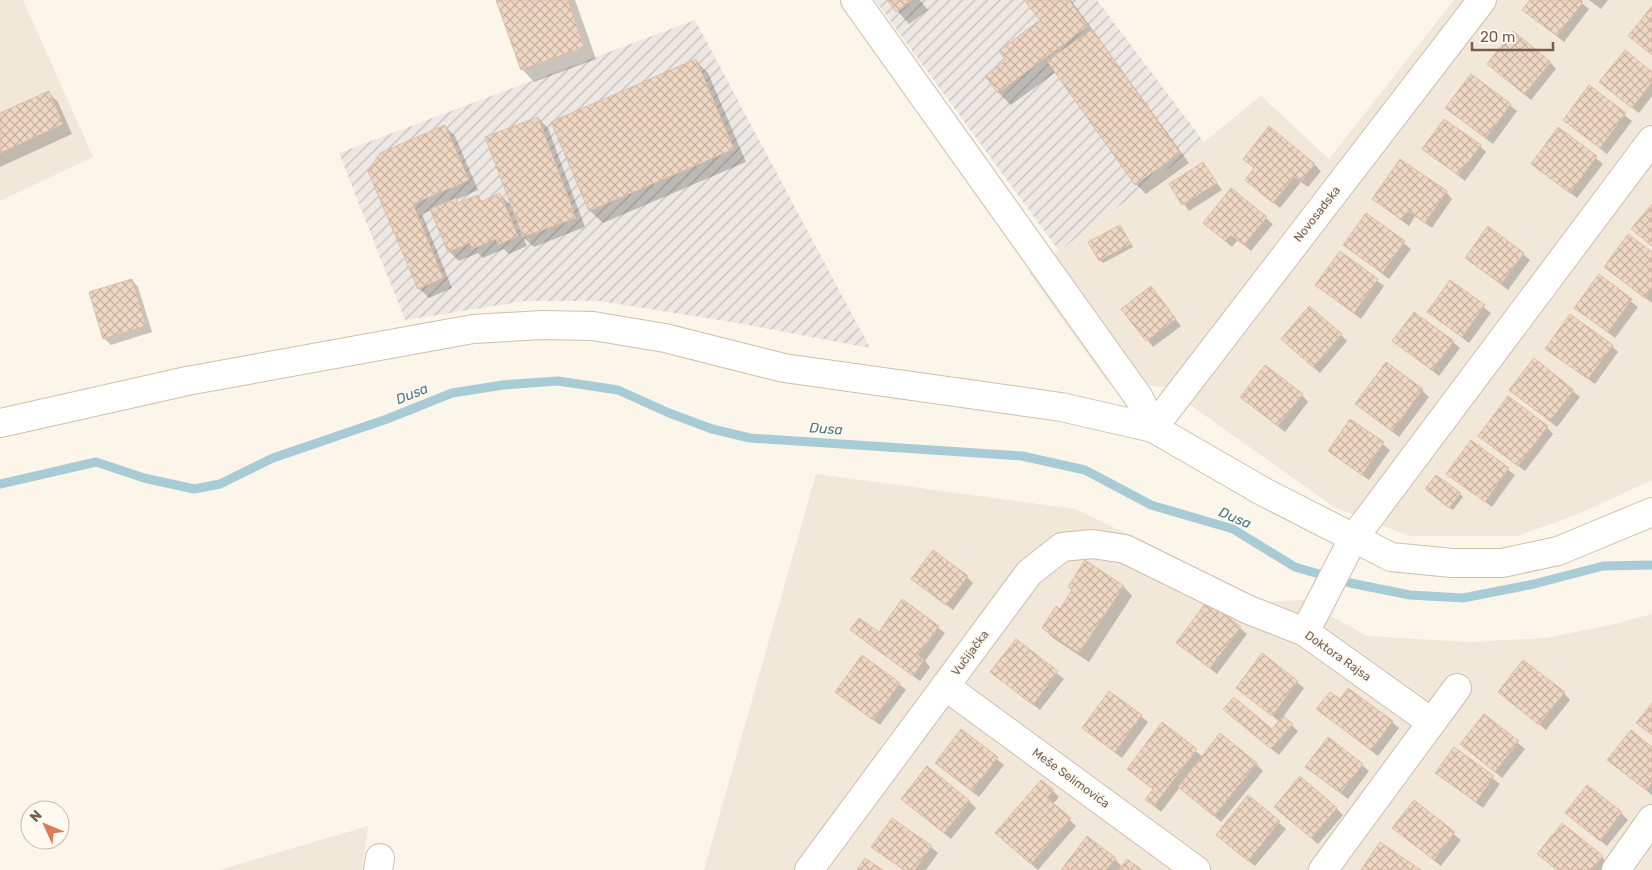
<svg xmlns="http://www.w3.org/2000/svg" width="1652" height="870" font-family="Rubik,sans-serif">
<defs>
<pattern id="industrial-furrows" width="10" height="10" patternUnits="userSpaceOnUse" patternTransform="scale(1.25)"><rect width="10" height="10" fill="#ede8e3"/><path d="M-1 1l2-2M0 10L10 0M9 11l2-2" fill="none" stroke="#c5bfba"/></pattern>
<pattern id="building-cross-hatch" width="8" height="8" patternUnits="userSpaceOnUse" patternTransform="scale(1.25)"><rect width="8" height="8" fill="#efd7c4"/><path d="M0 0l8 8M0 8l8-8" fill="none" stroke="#c6b2a2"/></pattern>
</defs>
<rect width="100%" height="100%" fill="#fbf5ea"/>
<g fill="#f2e8d9">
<polygon points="0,0 23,0 93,157 0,201"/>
<polygon points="1454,0 1652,0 1652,480 1576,515 1517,536 1409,536 1334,507 1165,387 1106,380 1029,273 1204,142 1261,96 1329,159"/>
<polygon points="816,474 1076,509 1266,602 1303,600 1367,636 1470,642 1546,638 1610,625 1652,614 1652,870 704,870"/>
<polygon points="368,826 362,870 219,870"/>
</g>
<g fill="url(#industrial-furrows)">
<polygon points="875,0 1097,0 1204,142 1059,251"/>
<polygon points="695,20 870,348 732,322 599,301 525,301 405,320 339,153"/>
</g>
<g fill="#0003">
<polygon points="497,0 575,0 596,59 534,82 522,69"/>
<polygon points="888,0 920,0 928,10 909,24"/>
<polygon points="1026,0 1071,0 1189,163 1146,194 1136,184 1056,72 1011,105 999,93 987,76 1007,60 1041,21"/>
<polygon points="1532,0 1578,0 1589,9 1564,42 1524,10"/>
<polygon points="1589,0 1608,0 1601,9"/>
<polygon points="695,60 708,73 746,162 603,223 590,211 552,122"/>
<polygon points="1550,62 1556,69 1531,100 1495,70"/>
<polygon points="1652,73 1652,96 1639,113 1601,82"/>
<polygon points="1471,75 1517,111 1493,144 1446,108"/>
<polygon points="1589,87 1632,121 1607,154 1564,120"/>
<polygon points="48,92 58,102 72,134 0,167 0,115"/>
<polygon points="538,118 548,128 585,227 534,247 523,237 527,246 509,254 504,249 483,258 478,253 459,261 449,251 432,210 422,214 452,288 429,298 419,288 370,171 445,126 455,136 478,190 456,200 460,204 478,197 483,202 500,195 513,207"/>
<polygon points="1559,129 1603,164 1577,198 1540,170"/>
<polygon points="1480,146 1486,152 1465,181 1424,149"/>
<polygon points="1203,164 1222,190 1189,211 1170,184"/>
<polygon points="1314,164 1321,171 1308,187 1301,182 1280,208 1246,180"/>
<polygon points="1446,192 1452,199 1432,228 1415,216 1409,226 1373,199"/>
<polygon points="1367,214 1411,249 1389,279 1344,244"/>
<polygon points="1266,218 1273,224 1251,251 1238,240 1232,247 1205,223"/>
<polygon points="1120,226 1133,247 1103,263 1100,260"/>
<polygon points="1340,253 1384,286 1361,319 1316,285"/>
<polygon points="1652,253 1652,303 1605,267"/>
<polygon points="1523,254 1530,260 1508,290 1466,257"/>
<polygon points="1599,276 1638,307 1615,338 1576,308"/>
<polygon points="132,280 138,287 152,332 111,345 104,338"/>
<polygon points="1450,281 1491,313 1469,343 1428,311"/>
<polygon points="1151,287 1181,326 1153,347 1123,309"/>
<polygon points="1341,335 1347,341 1320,373 1289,346"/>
<polygon points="1394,341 1453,342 1460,348 1439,376"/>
<polygon points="1612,346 1618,352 1595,384 1547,349"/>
<polygon points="1534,360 1580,397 1557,427 1518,396"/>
<polygon points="1422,390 1429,397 1399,437 1357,404"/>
<polygon points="1302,395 1308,402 1285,432 1248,403"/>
<polygon points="1351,420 1390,450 1369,480 1329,451"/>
<polygon points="1547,427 1553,434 1525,471 1479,436"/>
<polygon points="1471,442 1515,475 1492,507 1447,473"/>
<polygon points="1429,492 1460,494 1463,497 1453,510"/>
<polygon points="967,577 973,583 953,610 913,579"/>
<polygon points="1123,586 1132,596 1089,662 1053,638 1043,628 1060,610"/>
<polygon points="903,601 945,633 925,661 930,667 920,681 851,630 879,634"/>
<polygon points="1240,628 1247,634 1217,674 1177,643"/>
<polygon points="1016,641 1064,679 1040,710 992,672"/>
<polygon points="1262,655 1304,688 1283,717 1298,731 1279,755 1231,716 1273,731 1280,722 1237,688"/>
<polygon points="899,684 906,690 880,725 837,692"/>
<polygon points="1564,693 1570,700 1546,730 1506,698"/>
<polygon points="1340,701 1392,722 1399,728 1378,756 1318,709"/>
<polygon points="1484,715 1525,749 1502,778 1461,744"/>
<polygon points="1141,716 1148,722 1122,758 1083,728"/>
<polygon points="1162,724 1203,757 1256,764 1263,771 1221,822 1180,787 1161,812 1147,800 1154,790 1128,769"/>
<polygon points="962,731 1004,765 979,797 943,769"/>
<polygon points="1652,748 1652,795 1616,766"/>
<polygon points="1454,749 1500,784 1483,808 1437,773"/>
<polygon points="1362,765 1369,771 1348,799 1314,773"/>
<polygon points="1053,791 1059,797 1053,804 1076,826 1038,870 1003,840"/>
<polygon points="1248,797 1286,829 1255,866 1224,841"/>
<polygon points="903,799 969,801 976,808 951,839"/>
<polygon points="1414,802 1461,840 1441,866 1394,828"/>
<polygon points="1336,808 1343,815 1318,844 1282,813"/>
<polygon points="1567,813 1621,813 1628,820 1607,846"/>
<polygon points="873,847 931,847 938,853 926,870 903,870"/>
<polygon points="1602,857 1608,864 1603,870 1558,870"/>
<polygon points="1115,859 1122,867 1140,870 1062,870"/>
</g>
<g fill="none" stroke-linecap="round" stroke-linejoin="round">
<polyline stroke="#a7ccd5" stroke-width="9" points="0,484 96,462 144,478 194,489 220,484 273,458 387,419 452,393 503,385 558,381 618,390 669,413 712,429 750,438 1022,456 1085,470 1151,505 1233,529 1295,567 1350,583 1410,595 1463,598 1534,584 1603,566 1652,565"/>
</g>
<g fill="url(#building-cross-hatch)" stroke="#e0bea5">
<polygon points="496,0 568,0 584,47 521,70"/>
<polygon points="887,0 913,0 896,12"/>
<polygon points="1024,0 1069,0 1088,26 998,93 985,76 1006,60 999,51 1040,20"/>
<polygon points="1530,0 1581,0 1583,2 1557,36 1522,10"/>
<polygon points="1652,6 1652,55 1628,36"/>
<polygon points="1092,29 1180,153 1135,185 1047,61"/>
<polygon points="1513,31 1551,62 1524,94 1487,64"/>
<polygon points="1625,50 1652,72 1652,82 1632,108 1599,82"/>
<polygon points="696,59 734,149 589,211 551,122"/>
<polygon points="1471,74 1511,104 1486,138 1445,108"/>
<polygon points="1589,85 1626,113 1600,148 1563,120"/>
<polygon points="49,91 63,124 0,153 0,113"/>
<polygon points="538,117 576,218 523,237 485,137"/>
<polygon points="1444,119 1481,145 1458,175 1422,149"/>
<polygon points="445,125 469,180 413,204 443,278 418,289 368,171 380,153"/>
<polygon points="1269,126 1315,164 1301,182 1294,177 1273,203 1245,180 1254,168 1243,159"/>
<polygon points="1558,127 1597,156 1570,193 1531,164"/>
<polygon points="1400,159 1447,191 1425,223 1408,211 1402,220 1372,199"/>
<polygon points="1203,162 1217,183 1182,205 1169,184"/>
<polygon points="1231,188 1267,217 1244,245 1231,235 1225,241 1203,223"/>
<polygon points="500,193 518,236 498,245 496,239 472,249 470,243 448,252 430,209 456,198 458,203 478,195 481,202"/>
<polygon points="1652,204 1652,246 1631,229"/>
<polygon points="1366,213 1405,241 1382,273 1343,245"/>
<polygon points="1120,225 1131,244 1099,261 1088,242"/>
<polygon points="1488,226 1524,253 1501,284 1465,258"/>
<polygon points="1628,234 1652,252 1652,288 1645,298 1604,267"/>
<polygon points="1340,251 1378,279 1354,313 1315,285"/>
<polygon points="1599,274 1632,299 1608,332 1574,308"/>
<polygon points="132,279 146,326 103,339 89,292"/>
<polygon points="1450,280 1485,305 1462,337 1427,312"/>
<polygon points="1151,286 1176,319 1146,341 1121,309"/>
<polygon points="1309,306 1342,334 1313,367 1281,339"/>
<polygon points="1414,312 1454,341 1432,370 1392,341"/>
<polygon points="1570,314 1613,345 1588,379 1545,349"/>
<polygon points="1534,358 1574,390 1550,421 1509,390"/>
<polygon points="1386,362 1423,389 1392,431 1355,404"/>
<polygon points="1265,365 1303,394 1278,426 1240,397"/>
<polygon points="1508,396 1548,426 1518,466 1478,436"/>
<polygon points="1350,419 1384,442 1362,475 1328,451"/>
<polygon points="1471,440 1509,468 1485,502 1446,474"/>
<polygon points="1436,475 1461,493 1449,508 1425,489"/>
<polygon points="933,550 968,576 946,605 911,579"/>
<polygon points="1085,560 1124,586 1079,653 1042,628 1056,606 1060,609 1072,590 1068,587"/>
<polygon points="902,599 939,626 918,655 924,660 913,676 850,630 859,618 879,632"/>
<polygon points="1207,601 1241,627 1210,668 1176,643"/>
<polygon points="1016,639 1058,671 1033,705 990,672"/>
<polygon points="1262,653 1298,681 1272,716 1236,688"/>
<polygon points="862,655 900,683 873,720 835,692"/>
<polygon points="1523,660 1565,692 1539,725 1498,692"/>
<polygon points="1348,688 1393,721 1371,750 1316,709 1330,692 1340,699"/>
<polygon points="1109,691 1142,715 1115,752 1082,728"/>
<polygon points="1234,697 1272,729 1283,716 1293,724 1271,749 1223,709"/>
<polygon points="1652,703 1652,735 1636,723"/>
<polygon points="1484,714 1519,741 1495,772 1460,744"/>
<polygon points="1162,722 1197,749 1154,806 1145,800 1153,789 1127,769"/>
<polygon points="961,729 998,757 972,791 935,763"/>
<polygon points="1631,730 1652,747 1652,783 1646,790 1607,760"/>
<polygon points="1220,733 1257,763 1214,816 1178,787"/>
<polygon points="1328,737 1363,764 1341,793 1305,767"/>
<polygon points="1454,747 1494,776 1476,802 1435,773"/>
<polygon points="927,766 970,801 944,833 901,799"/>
<polygon points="1300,776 1337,808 1311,838 1274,807"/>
<polygon points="1041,780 1054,790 1047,798 1071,818 1031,864 995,833"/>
<polygon points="1587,785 1622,812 1600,841 1565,813"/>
<polygon points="1248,795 1280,821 1248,861 1216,835"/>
<polygon points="1414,800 1455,832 1434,860 1392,828"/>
<polygon points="892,818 932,846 915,870 904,870 871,847"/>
<polygon points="1562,823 1603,856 1592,870 1557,870 1537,854"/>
<polygon points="1087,836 1116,858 1106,870 1061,870"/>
<polygon points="1380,842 1421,870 1361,870"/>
<polygon points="865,858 883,870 857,870"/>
<polygon points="1127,859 1142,870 1118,870"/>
</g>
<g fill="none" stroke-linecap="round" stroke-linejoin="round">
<defs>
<g id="minor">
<polyline points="855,0 1139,398 1153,428 1482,0"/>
<polyline points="1305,632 1353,539 1652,140"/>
<polyline points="945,686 1196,870"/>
<polyline points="378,870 380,858"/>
<polyline points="809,870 1029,573 1062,547 1092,544 1125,549 1249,610 1305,632 1431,722"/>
<polyline points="1323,870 1457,688"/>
<polyline points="1616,870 1652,819"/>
</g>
<polyline id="secondary" points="0,423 187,381 473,329 542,325 593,326 665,338 784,368 1061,407 1153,428 1264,492 1391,557 1452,563 1502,563 1558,551 1652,512"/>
</defs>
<use href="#minor" stroke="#cdbeb1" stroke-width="30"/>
<use href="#secondary" stroke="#cfbfae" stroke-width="30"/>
<use href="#minor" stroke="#fff" stroke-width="28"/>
<use href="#secondary" stroke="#fff" stroke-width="28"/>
</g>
<g text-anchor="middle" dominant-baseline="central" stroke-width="4" stroke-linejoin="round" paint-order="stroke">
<g font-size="12" fill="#755e4f" stroke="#fef9f1">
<text transform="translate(1317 214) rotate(-52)">Novosadska</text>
<text transform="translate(970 653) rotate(-53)">Vučijačka</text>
<text transform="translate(1338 656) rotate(35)">Doktora Rajsa</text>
<text transform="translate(1071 778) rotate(36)">Meše Selimovića</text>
</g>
<g font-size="14" font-style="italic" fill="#4a7a86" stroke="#fef9f1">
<text transform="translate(412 394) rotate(-22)">Dusa</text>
<text transform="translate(826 429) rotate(4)">Dusa</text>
<text transform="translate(1235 518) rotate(23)">Dusa</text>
</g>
</g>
<g transform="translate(45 825) rotate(314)"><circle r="24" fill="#fef9f1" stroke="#c7bbb0"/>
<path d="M0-4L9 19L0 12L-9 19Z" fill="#db7c59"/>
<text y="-8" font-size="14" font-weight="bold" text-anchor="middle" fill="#755e4f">N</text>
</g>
<path d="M1472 42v8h81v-8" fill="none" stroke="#755e4f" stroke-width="2.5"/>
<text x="1480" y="42" font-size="15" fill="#755e4f" stroke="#fef9f1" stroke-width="4" paint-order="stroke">20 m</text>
</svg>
